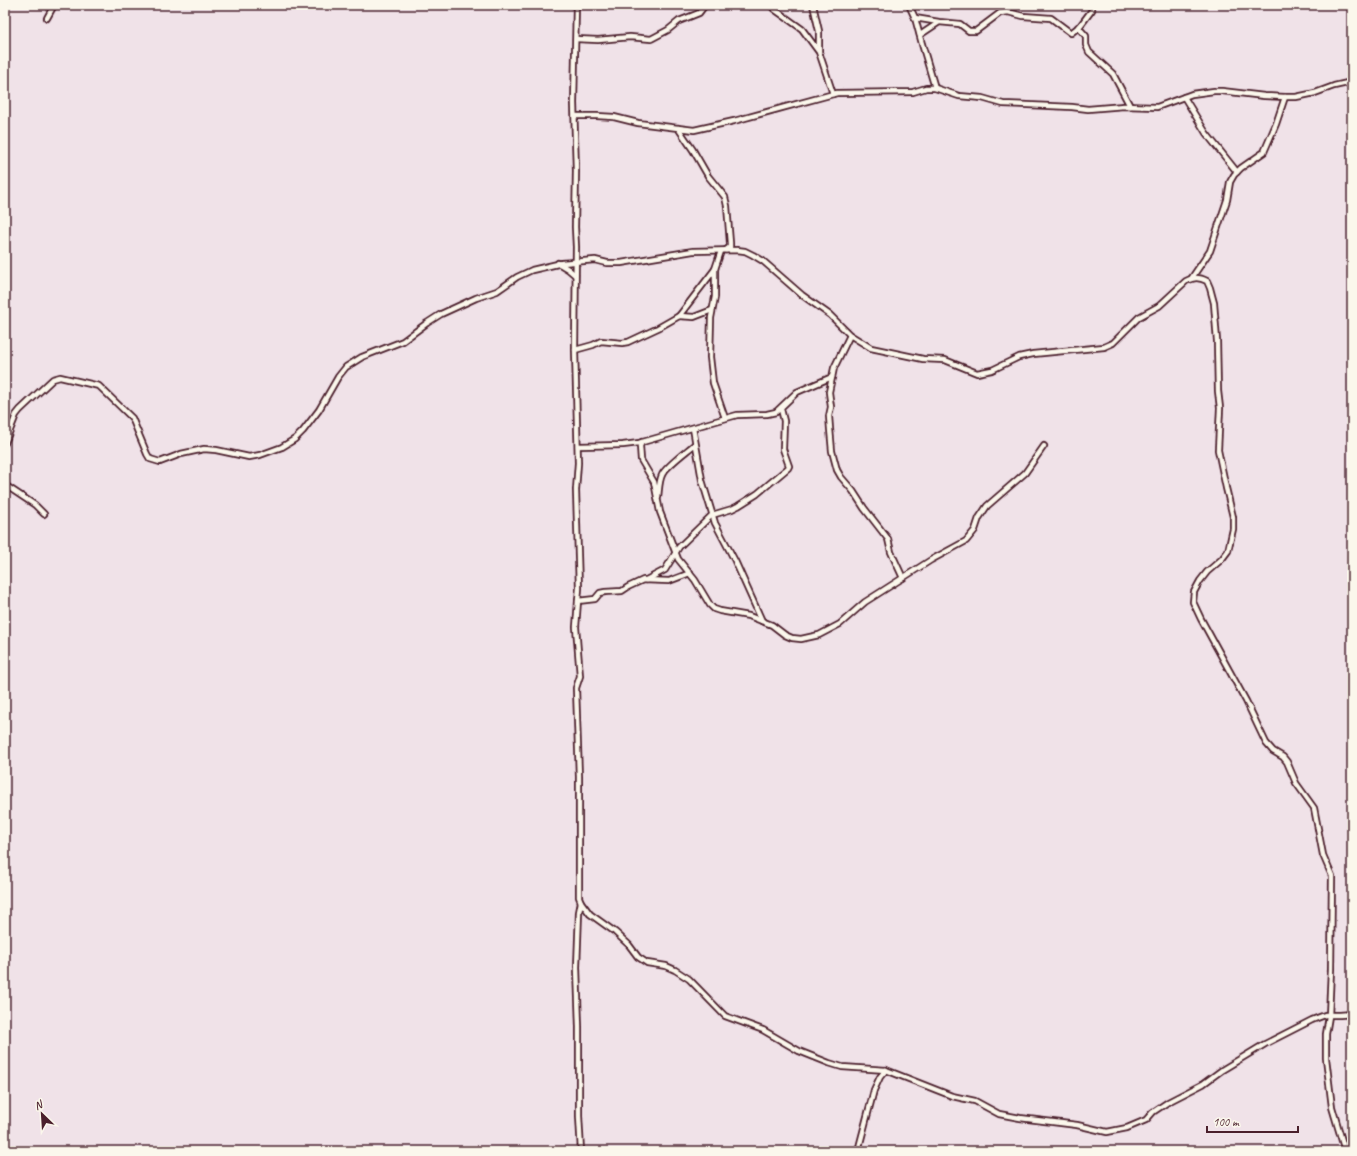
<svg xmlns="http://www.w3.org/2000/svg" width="1357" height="1156" font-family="Caveat,sans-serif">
<rect width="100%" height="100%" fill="#f0e2e8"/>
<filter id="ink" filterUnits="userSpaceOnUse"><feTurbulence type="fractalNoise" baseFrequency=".025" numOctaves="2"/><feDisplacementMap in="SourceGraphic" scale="8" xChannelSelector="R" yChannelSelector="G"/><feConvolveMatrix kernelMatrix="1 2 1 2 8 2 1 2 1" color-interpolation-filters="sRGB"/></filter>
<g filter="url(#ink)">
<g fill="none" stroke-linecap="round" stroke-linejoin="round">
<defs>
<g id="street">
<polyline points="576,5 574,103 576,171 575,227 576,247 575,350 578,463 576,490 579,588 576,627 580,676 576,688 579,777 579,897 581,902 579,912 577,967 579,1027 579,1116 581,1151"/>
<polyline points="771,5 774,9 802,29 819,52 833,94"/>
<polyline points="813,5 819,31 819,51"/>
<polyline points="909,5 915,18 922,44 935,88"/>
<polyline points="47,18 53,7 53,5"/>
<polyline points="915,18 939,22 960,24 969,31 976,31 1000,13 1008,12 1023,16 1051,18 1071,33 1080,26 1092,10"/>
<polyline points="1078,27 1086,36 1086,45 1089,52 1113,74 1130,106"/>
<polyline points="920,35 938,23"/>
<polyline points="576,39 598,40 630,37 651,39 668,30 679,21 699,13 705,5"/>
<polyline points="1184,97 1206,133 1237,172"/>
<polyline points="575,116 597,116 614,117 638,123 694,130 734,121 837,93 913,92 926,88 935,88 959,96 982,98 1003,104 1072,107 1088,109 1124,106 1157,107 1192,94 1214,91 1222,91 1264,96 1285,97 1296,97 1315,93 1334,86 1352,82"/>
<polyline points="678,128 693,150 708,176 725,197 727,206 730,243 730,247 726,250"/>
<polyline points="721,251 715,269 715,297 711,318 710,357 713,383 725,418"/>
<polyline points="558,263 568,269 575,275"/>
<polyline points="1191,279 1210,251 1227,200 1230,182 1234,175 1241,168 1264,152 1276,124 1285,97"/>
<polyline points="679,316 694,317 712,310"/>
<polyline points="850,335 834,368 829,392 831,407 829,416 830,429 832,451 837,470 841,477 853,491 864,508 888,539 891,552 903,578"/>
<polyline points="575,350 593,345 601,341 622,343 628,342 658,328 679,316 715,269"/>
<polyline points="693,428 702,480 715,523 735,561 762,621"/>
<polyline points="642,442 640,446 641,460 654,482 660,512 678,559 695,580 710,605 714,609 720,611 749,616 772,625 785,635 792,638 801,639 819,635 840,624 865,602 931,560 966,541 975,530 979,518 987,506 1025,473 1044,446"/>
<path d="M5 443 16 415 20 410 53 379 60 377 99 386 132 418 147 454 150 459 160 462 181 454 204 449 216 450 249 457 260 455 282 447 295 439 303 431 319 410 338 377 346 367 362 357 403 341 427 323 441 314 476 298 497 291 517 277 532 270 562 263 595 260 607 263H621L693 251 737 250 745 251 753 255 763 261 802 295 830 315 850 335 871 348 923 359 945 360 977 373 992 370 1019 357 1033 354 1104 347 1113 343 1139 317 1159 306 1186 281C1194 277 1199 277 1207 281L1210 288 1214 303 1217 341 1218 391 1220 408 1218 450 1226 488 1233 517V529L1228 551 1222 559 1207 572 1200 581 1194 592 1193 602 1201 619 1246 701 1266 743 1273 751 1283 757 1287 762 1296 783 1314 808 1323 855 1332 876 1331 969 1329 1016 1326 1034V1058L1332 1107 1345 1151"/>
<polyline points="578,446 623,445 639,443 737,415 767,414 776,412 797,392 832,377"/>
<polyline points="5,485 35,505 44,514"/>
<path d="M658 497C659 490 659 481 662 475 665 467 687 451 695 444"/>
<polyline points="646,580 665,570 679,547 712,515 732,509 738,506 757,494 788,468 789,466 783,449 784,421 781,409"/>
<polyline points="578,601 595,599 600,593 605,592 622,591 628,587 643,580 669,581 690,573"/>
<polyline points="581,902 590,914 615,932 629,945 638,957 647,963 666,966 675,970 689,979 725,1016 763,1030 799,1051 829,1063 842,1067 886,1070 952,1096 975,1101 999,1114 1020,1118 1077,1125 1107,1132 1127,1128 1146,1120 1153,1112 1168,1102 1203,1084 1222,1070 1265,1044 1312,1020 1325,1015 1340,1015 1352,1014"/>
<polyline points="858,1151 874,1090 880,1077 886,1070"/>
</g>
</defs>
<use href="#street" stroke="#4a1f2b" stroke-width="8"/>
<use href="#street" stroke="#fbf7ec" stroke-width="4.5"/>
</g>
</g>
<rect width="1357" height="1156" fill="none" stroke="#fbf7ec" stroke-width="20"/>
<rect x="10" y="10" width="1337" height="1136" fill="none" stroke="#4a1f2b" stroke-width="1.5" filter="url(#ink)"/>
<g transform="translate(42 1114) rotate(335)" stroke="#fbf7ec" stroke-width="3" paint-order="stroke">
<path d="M0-3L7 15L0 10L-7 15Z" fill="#4a1f2b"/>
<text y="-6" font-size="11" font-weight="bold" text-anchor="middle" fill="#4a1f2b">N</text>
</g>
<path d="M1207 1126v6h91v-6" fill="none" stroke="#4a1f2b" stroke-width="2"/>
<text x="1213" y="1126" font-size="12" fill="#4a1f2b" stroke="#fbf7ec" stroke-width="3" paint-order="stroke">100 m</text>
</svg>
